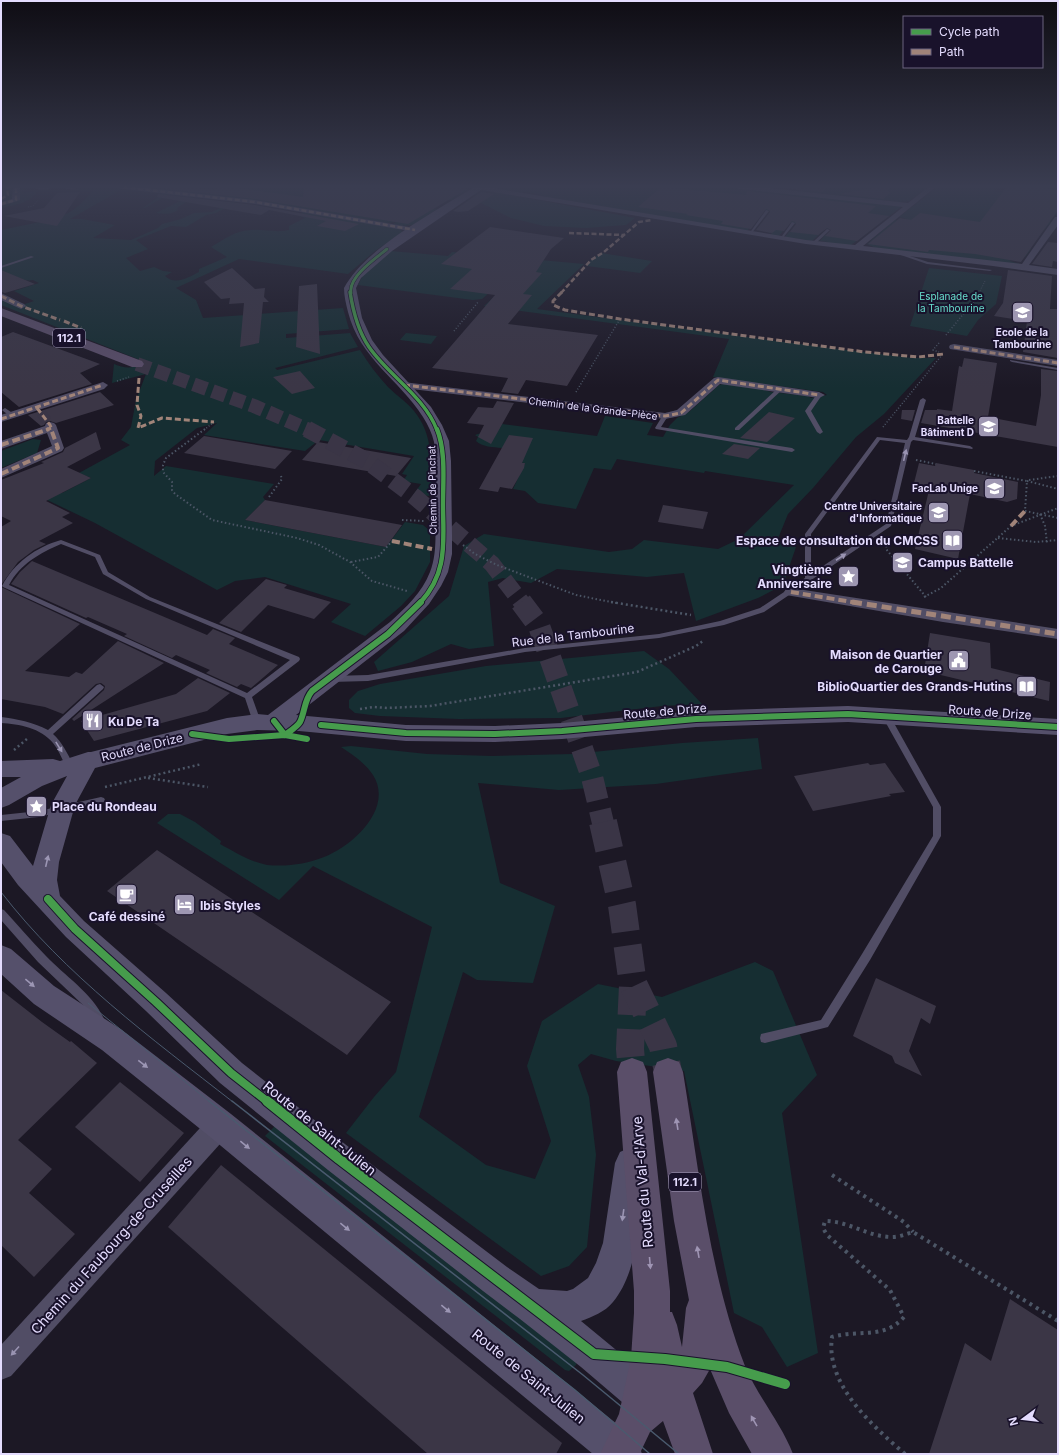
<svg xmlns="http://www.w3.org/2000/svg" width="1059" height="1455" font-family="Inter,sans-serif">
<rect width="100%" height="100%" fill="#1c1825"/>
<g fill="#162e32">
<path d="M9 185H26L24 190 21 193 37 191C31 203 14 205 1 208V188Z"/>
<path d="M61 185H449L468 189V190L452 200 394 201 437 209 413 225 402 226 393 224 396 222 386 223 261 201 126 187 70 219H82L115 225 93 238 131 240 158 228 162 224 181 219 194 213 212 212 232 202H236L216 213 206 215 186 227 171 226 136 240 148 249 126 258 140 271 154 267 163 271 172 272 165 276C175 286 189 277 199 272V269L227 257 211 247C223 240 236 230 251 230 264 229 276 233 289 230V226L305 218 297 215 304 212 400 229 403 232 375 251 348 274 239 259 176 288 196 300 203 318 343 308 349 329 286 334V338L350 333 358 347 275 368 277 370 360 350C368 363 377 375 388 387 397 396 410 404 417 415 434 438 431 469 432 496L413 495 421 484 403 481 407 475 402 474 414 456 319 440 305 451 204 435 217 423 197 428 155 461 154 476 166 466 274 484 263 497 265 500 245 520 386 547 405 522 423 525 430 531V562L415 591 401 606 365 636 331 622 351 604 265 577 235 581 217 590 95 523 41 497 56 490 62 493 91 478 79 473 130 445 121 440 131 427 136 400 146 374 112 383 114 364C124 368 133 370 141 362L140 360 1 305V299L19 306 34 301 14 291 39 283 33 280C21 283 15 271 1 275V230C23 225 48 222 68 213 78 208 86 198 94 190H75L80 187Z"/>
<path d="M489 185H713L897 204 901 207 851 245 827 244 828 242 820 241 825 235 834 233 831 228 825 229 812 241 785 237 789 232H793L798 224 789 223 779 236 770 235 772 233H768L770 231 775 212 764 210 747 231 540 196 541 195C535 194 527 190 521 193L499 189Z"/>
<polygon points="801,185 930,185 909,201 899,202 799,191 798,190"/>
<polygon points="940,185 1000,185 994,191 1058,200 1058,212 1054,217 1044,216 1041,221 1051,222 1044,230 1034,228 1031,234 1041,235 1021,247 1031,249 1025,257 1014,255 1010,261 1020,264 1015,264 875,248 867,244 895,220 904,222 907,219 899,217"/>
<polygon points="494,192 511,195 635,218 626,225 586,228 544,226 511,218 481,203 477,195"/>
<path d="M164 193 195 196 177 208 178 210C171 215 164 214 156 213L188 197 167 195 145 208H143Z"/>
<path d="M391 251 448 256 452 252 584 264 537 309 838 349 913 358H936L884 414 856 437 813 488 788 514 777 541 796 547 783 585 758 598 696 621 684 573 647 577 557 569 531 583 503 578 488 582 494 646 469 649 451 644 412 662 378 671 374 662 449 596 464 546 484 534 609 552 632 549 644 540 718 549 739 539 794 485 705 471 704 473 617 459 611 470 594 468 576 509 538 503 525 491 513 489 525 463 514 462 502 448C493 447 482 447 476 441L478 437 475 435 496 428H500L502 424 597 436 605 416 653 423 647 435 663 437 670 425 677 418 690 411 719 385 724 384 761 389 771 392 808 396 811 398 827 395 823 392 713 377 729 339 484 306 511 281 504 280 482 299 473 300 358 285 363 275Z"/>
<polygon points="601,253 652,261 640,273 587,266 591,260"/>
<polygon points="929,268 1002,276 996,304 978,320 967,336 910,326"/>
<polygon points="406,333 437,336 431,344 400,340"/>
<polygon points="33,439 41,440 37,453 1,468 1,451"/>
<polygon points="644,651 669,669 702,704 662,706 561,718 459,719 380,716 355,713 349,708 349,700 358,691 380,684 486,666"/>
<path d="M758 738 762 769 656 784 559 790 478 783 500 883 555 906 533 983 477 980 463 972 419 1117 486 1165 535 1179 551 1141 527 1066 542 1021 598 984 662 997 755 962 773 971 817 1075 782 1113 818 1353 787 1367 762 1327 734 1313 684 1071 616 1061 591 1054 578 1065 589 1097 596 1155 587 1247 569 1266 541 1276 346 1133 374 1097 396 1072 432 927 313 866 279 900 157 823 168 814H180L195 822 221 841 220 844C235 852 250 862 267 865 287 867 306 864 324 857 353 846 394 808 373 775 365 763 353 755 341 747L351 746 427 754 492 756 573 754 682 743Z"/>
<polygon points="276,1125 577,1360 576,1365 569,1371 565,1370 265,1136"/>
</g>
<g fill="#3b3646">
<polygon points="159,185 174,185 214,190 223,186 303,197 304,185 458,185 462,188 467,189 408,224 255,199 159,188"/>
<polygon points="754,185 812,185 826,186 823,192"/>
<polygon points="888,185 893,185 887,191 891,192 883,199 839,194"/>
<polygon points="1008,185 1026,185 1058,190 1058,210 1021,262 975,254 929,250 928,252 868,244 900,218 911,220 920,213 980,222"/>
<polygon points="661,187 746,195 747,191 876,206 868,213 889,216 857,241 825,236 831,230 827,228 818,235 790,232 796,224 795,222 792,221 784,231 776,230 772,233 756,230 770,212 769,210 766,209 751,229 721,224 723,221 686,215 688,214 638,207"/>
<polygon points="80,192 57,226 4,216 44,208 57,193"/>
<polygon points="481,192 494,194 468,211 458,212 453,211"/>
<polygon points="158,194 255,205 359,224 345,231 317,226 326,221 269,210 261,215 157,197"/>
<polygon points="490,227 564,238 551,249 536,272 542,273 523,294 532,295 508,324 598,335 567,386 526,380 518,394 501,392 508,378 432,368 495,295 450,289 472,269 441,264"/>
<polygon points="1048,242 1058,243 1058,262 1053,261 1052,267 1032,264"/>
<polygon points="232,268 255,289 265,288 264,297 269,302 263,302 259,343 240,347 244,303 229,304 230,298 221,299 204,282"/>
<polygon points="1,270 35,284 5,293 1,292"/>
<polygon points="1008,270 1052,276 1050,309 1058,309 1058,358 1023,352 1027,321 994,316 1003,303"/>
<polygon points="317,284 320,354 296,347 299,286"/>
<polygon points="13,332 100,364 80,373 92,384 19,407 1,392 1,337"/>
<polygon points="964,358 997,363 988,417 1036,426 1041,395 1041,369 1058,371 1058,447 921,423 925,410 937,410 937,409 952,411 959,366 962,367"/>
<polygon points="300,371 315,388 292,394 273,377"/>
<polygon points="100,392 114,405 56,423 50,421 46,422 44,425 41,426 28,415"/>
<polygon points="497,401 514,403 491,444 478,437 484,425 467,423 478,407 493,408"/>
<polygon points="902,410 915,410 912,421 901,419"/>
<polygon points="769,412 795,418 767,442 740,438"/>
<polygon points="96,432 101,449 67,467 91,478 46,501 70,513 62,517 73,523 39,541 46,544 34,550 18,562 1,585 1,527 11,521 1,516 1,480 44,463 41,462 63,452 65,448"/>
<polygon points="509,435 533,438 522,463 525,463 524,468 512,489 500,487 498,492 479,489"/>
<polygon points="204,436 292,451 275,469 184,453"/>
<polygon points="318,442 411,458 396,476 302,460"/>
<polygon points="734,444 760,448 748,459 722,454"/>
<polygon points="919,463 935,466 936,463 974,470 974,473 1018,482 1017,499 1007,502 970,494 958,559 915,549 930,486 914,483"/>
<polygon points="265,500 402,525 386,547 245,520"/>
<polygon points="663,505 708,512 703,529 658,522"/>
<polygon points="32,561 207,635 213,629 235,638 229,644 278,665 251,688 241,684 237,687 206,673 210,670 176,655 172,658 124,636 127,634 88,617 86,618 11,584 20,572"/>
<polygon points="266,579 287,585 284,588 331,602 314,619 268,605 241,632 219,623"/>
<polygon points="1,587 80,624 25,671 69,677 76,672 82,674 118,641 164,663 74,721 72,719 104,690 105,686 101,683 96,684 63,714 45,707 1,699"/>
<polygon points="930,633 990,643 991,668 1050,682 1049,701 924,671"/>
<polygon points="198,678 230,693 207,711 94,741 81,721 176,694"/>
<polygon points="868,763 870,765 885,763 905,792 889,794 891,796 813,811 794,776"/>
<polygon points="157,850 261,918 391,1002 347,1055 107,891"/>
<polygon points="876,978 936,1006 930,1024 921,1018 909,1051 922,1076 895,1063 892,1056 853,1036"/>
<polygon points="1,990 42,1022 70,1042 71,1041 97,1063 18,1140 52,1169 29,1193 75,1234 34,1277 1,1245"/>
<polygon points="120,1082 184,1133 140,1182 75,1127"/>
<polygon points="221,1165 562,1443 556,1454 428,1454 269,1316 168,1227"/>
<polygon points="1010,1299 1058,1330 1058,1454 929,1454 965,1343 991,1361"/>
</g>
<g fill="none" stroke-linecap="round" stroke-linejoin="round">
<polyline stroke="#3a3546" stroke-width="10" stroke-dasharray="10 5" stroke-linecap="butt" points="41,413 50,425"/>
<polyline stroke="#3a3546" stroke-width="14" stroke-dasharray="14 6" stroke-linecap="butt" points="137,364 254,406 309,430"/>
<polyline stroke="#3a3546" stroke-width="17" stroke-dasharray="17 8" stroke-linecap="butt" points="307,429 367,461 415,497 492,564 522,603"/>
<polyline stroke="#3a3546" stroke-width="22" stroke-dasharray="22 10" stroke-linecap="butt" points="521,602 539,626 592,777 603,823"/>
<g stroke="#3a3546" stroke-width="28" stroke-dasharray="28 14" stroke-linecap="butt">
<polyline points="603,822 622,905 633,985 630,1049 632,1072"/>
<polyline points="634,986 663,1046 668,1072"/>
</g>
<g stroke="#4c5666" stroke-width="1" stroke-dasharray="1 1.5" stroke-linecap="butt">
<polyline points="98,185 109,186"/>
<polyline points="28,207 33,206 38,200"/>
<polyline points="979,293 985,281"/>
</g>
<g stroke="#4c5666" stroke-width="1.5" stroke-dasharray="1 2" stroke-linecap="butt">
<polyline points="454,331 479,301"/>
<polyline points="946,335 975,300 979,292"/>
<polyline points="939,343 933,350 939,352"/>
<polyline points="117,381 129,377"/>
<polyline points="576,392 620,319"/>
<polyline points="883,427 942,355"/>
<polyline points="204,430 214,422"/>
</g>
<g stroke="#4c5666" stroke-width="2" stroke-dasharray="1.5 2.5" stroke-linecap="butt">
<polyline points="205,429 166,458 163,465 163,472 172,482 172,490 175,494 212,520 297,538 319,545 350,562 372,581 407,591"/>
<polyline points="916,460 936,464"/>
<polyline points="974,471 1027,481 1025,511 1058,518"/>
<polyline points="1029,480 1058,476"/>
<polyline points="1027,481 1058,489"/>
<polyline points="269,497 282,479 281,476"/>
<polyline points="1040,514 1045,526 1047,543"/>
<polyline points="402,520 424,521"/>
<polyline points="998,538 1036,542 1058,540"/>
<polyline points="887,542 886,549 926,597"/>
<polyline points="463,545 475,554 497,565 576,595 616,603"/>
<polyline points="351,562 378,557 392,541"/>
<polyline points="924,597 941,588 1011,526 1058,508"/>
</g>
<g stroke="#4c5666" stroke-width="2.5" stroke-dasharray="2 3" stroke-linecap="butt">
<polyline points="611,602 691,615"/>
<polyline points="360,709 374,707 387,708 430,706 637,672 696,646 703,641"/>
<polyline points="14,750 28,738"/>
<polyline points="148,778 208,787"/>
<polyline points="105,787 202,764"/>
</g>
<g stroke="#4c5666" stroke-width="4" stroke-dasharray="3 4.5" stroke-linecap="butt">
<polyline points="832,1175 904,1222 913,1232"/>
<path d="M905 1454C873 1426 825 1385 832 1337 858 1329 884 1340 904 1317L890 1290 827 1235 823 1228 825 1221C849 1221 868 1237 892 1237 899 1237 906 1234 913 1232L1058 1321"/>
</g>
<g fill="#514d65" fill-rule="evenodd">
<polygon points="37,185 39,187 46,188 57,185 79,189 77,190 54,187 46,190 36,189 35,186"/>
<polygon points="134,185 138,185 131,189 128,188"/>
<polygon points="766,210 769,211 751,234 749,234"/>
<polygon points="792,222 795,223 782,239 780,239"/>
<polygon points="827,229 830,230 815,244 813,244 813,242"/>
<polygon points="898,252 928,262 992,270 990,271 927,264 898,254"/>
<polygon points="31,256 34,257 1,268 1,266"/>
<polygon points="1010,360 1058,368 1058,370 1012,362 1010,361"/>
<polygon points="778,388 783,389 739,430 735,430 735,428"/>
<polygon points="819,393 822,395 811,411 823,432 820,434 817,432 805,411 817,394"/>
<path d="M923 398 926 400 915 437 970 446 973 448 972 449 913 440 911 442 891 526 764 612 724 625 659 638 525 652 368 681 331 682 327 679 331 676 368 675 525 648 659 634 720 621 760 608 805 578V534L877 437 907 440 909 437 920 400ZM880 440 905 443 886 524 811 574V534Z"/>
<polygon points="5,408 14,414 14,416 10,416 3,411 2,410"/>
<polygon points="665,414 668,416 661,427 792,448 795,450 792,452 656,429 655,428 663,415"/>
<path d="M61 540 100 555 108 572 150 597 299 657 300 659 299 661 252 697 261 722 260 724H254L253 722 245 698 3 587 2 586C14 563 36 547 61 540ZM61 544 95 557 103 574 146 599 290 660 247 693 9 585C20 564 40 553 61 544Z"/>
<path d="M100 684 104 687 103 689 53 734C63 743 68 755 74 766L73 768H67C62 760 59 750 53 743 41 728 19 724 1 723V717C17 719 33 722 48 730L97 685Z"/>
<polygon points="886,713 890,716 941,807 941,836 870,960 828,1027 765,1043 761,1042 760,1038 761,1034 821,1020 862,954 933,836 933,807 882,716"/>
<polygon points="101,797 104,798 105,800 104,802 39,817 1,821 1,815 39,811"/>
<path d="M1 909 4 910C18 925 31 941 46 956 64 975 93 994 104 1019L103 1022 99 1024 95 1022 84 1006 38 962 1 920Z"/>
</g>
<g fill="#514d65" fill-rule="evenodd">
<polygon points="13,185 20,185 20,200 1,206 1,202 12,199"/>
<polygon points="120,185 255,200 415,228 419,230 415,232 255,204 123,189 120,189"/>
<polygon points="459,185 475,185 806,240 855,245 903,207 724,187 720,185 742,185 908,203 931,185 938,185 863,246 1022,264 1055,217 1058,217 1058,225 1029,265 1058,269 1058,275 993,266 806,244 463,187"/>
<polygon points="1,293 24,304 26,306 21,309 1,300"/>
<polygon points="954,344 1058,360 1058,366 950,349 949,347 950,345"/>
<polygon points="718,377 819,392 825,395 819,398 720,384 685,415 665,419 403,388 398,385 403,382 665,413 677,410 714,378"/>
<polygon points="103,382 108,385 104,389 1,422 1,415"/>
<polygon points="50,422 54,423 56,425 64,448 62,451 1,478 1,469 52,446 47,433 1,449 1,441 45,426 46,423"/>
<polygon points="791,588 1058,629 1058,639 943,622 786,595 784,592 786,589"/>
<polygon points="220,1113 229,1116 232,1125 229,1134 11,1376 1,1380 1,1345 211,1116"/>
</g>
<g fill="#55506b" fill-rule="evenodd">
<path d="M477 185H488L392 251 361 278 356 288 362 318 372 340 383 355 431 407 442 425 449 441 451 461 452 535V554L448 572 441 586 429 604 404 631 296 715 406 725 495 726 562 723 696 711 848 706 1058 719V735L848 722 696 727 562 739 495 742 406 741 299 731 257 730 227 734 95 768 75 805 59 862 57 880 60 896 84 921 166 993 242 1063 350 1148 507 1267 539 1289 567 1291 573 1289 588 1278 596 1263 603 1243 615 1163 620 1152 631 1147 642 1152 647 1163C642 1204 640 1270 613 1302 605 1312 592 1317 581 1321L655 1382 661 1395 655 1408 642 1414 629 1408 581 1367 520 1319 483 1291 328 1170 220 1083 146 1011 66 937 18 885 1 862V833L10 836 33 866 51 805 67 776 42 786 9 805 1 808V788L21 777H1V761L53 759 60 761 88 752H91L227 718 257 714 268 715 390 622C406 607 422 593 430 572 439 549 434 521 435 497 435 479 437 460 434 442 432 433 428 425 423 417 399 379 360 359 348 312 346 304 344 296 344 288 367 246 437 211 477 185Z"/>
<polygon points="1,945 11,949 54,986 122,1030 231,1114 579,1393 634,1438 639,1452 639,1454 593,1454 209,1136 102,1050 34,1004 1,974"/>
</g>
<g fill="#5a4e69" fill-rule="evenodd">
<polygon points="1,308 142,361 144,364 142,367 132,367 1,316"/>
<path d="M632 1058 643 1062 647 1072 670 1291V1312H672L677 1325 682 1347 686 1308 689 1300 674 1221 653 1072 657 1062 668 1058 679 1062 683 1072C699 1170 709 1273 745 1366 758 1397 781 1423 793 1454H752L729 1413 710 1369 702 1383 693 1393 713 1454H675L663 1421 650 1432 641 1451 642 1454H601V1452L619 1414 631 1358 634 1313V1291L617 1072 621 1062Z"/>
</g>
<g stroke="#4a5a6e" stroke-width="1">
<path d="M1 892C65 975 151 1038 233 1102"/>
<polyline points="88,1003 210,1102"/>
</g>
<g stroke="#4a5a6e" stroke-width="1.5">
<polyline points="209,1101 575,1390 650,1454"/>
<polyline points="232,1101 583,1375 679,1454"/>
</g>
<g stroke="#a18479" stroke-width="2.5" stroke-dasharray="5 2.5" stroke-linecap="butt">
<polyline points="123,187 255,202 415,230"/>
<polyline points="1,199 8,195 7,188 14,185"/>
<polyline points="1,204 16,200 16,185"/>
<polyline points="569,233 623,235"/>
<polyline points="561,293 591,260 604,252 639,222 652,220"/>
</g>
<g stroke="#a18479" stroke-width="3" stroke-dasharray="6 3" stroke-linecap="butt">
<polyline points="562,292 553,301 553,305 565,310 620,319 865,352 918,357 944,354"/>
<polyline points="1,296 21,306 60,320"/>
<polyline points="64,321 81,328"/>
<polyline points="954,347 1058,363"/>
<polyline points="139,378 137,405 141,416 138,428 162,418 214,422"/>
<polyline points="404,385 665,416 681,413 718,380 819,395"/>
<polyline points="37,408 50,425 52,430"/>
<polyline points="1,419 103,385"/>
<polyline points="46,430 51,428"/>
</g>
<g stroke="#a18479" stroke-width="4" stroke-dasharray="8 4" stroke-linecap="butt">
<polyline points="1,445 49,429"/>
<polyline points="1,474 58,448 51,429"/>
<polyline points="1011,526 1025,511"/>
<polyline points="392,541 432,549"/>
<polyline points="791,592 858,603"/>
</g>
<polyline stroke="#a18479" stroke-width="5" stroke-dasharray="10 5" stroke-linecap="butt" points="852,602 1058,634"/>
<defs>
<path id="cycleway-far5" d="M351 293C348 277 376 258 387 249"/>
<path id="cycleway-far4" d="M350 292C353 311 358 331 369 347 389 376 424 396 437 430"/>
<path id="cycleway-far3" d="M420 603C430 592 438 578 441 563 445 544 443 524 443 505 443 480 446 452 437 429"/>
<g id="cycleway-far2">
<path d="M274 721 285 735C290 731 297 727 300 722 305 712 304 700 312 691L388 634 421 602"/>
<polyline points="321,725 406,733 495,734 562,731 696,719 848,714 1058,727"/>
<polyline points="192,734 229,739 285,735 307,739"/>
</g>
<polyline id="cycleway-far1" points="48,899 75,929 156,1002 231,1073 268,1102"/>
<polyline id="cycleway" points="267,1101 339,1159 594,1354 665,1359 727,1367 785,1384"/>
</defs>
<use href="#cycleway-far5" stroke="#19122b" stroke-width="4"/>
<use href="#cycleway-far4" stroke="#19122b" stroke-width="5"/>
<use href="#cycleway-far3" stroke="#19122b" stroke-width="6"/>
<use href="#cycleway-far2" stroke="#19122b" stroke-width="8"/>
<use href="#cycleway-far1" stroke="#19122b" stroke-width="10"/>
<use href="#cycleway" stroke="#19122b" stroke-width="12"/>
<use href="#cycleway-far5" stroke="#469c4c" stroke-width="3"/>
<use href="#cycleway-far4" stroke="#469c4c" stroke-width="3.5"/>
<use href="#cycleway-far3" stroke="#469c4c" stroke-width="4.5"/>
<use href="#cycleway-far2" stroke="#469c4c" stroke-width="6"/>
<use href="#cycleway-far1" stroke="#469c4c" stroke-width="8"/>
<use href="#cycleway" stroke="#469c4c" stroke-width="10"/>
</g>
<defs><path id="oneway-solid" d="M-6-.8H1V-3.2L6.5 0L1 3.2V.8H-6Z"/></defs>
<g fill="#9a94b2">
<use href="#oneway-solid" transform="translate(905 455) rotate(-77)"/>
<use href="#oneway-solid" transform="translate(841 557) rotate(-33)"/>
<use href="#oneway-solid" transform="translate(59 747) rotate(58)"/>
<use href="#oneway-solid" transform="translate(15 1351) rotate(132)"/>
</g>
<g fill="#9c96b4">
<use href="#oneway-solid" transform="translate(47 861) rotate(-77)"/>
<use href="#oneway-solid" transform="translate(30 983) rotate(40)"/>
<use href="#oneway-solid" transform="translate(143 1064) rotate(38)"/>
<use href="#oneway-solid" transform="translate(245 1145) rotate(39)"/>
<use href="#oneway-solid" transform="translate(623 1215) rotate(98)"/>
<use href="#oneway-solid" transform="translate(345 1227) rotate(39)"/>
<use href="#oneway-solid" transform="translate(446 1309) rotate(39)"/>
</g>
<g fill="#9f95b4">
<use href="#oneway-solid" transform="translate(677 1124) rotate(-99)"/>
<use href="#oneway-solid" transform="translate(698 1252) rotate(-100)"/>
<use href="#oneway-solid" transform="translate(650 1263) rotate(85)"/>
<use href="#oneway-solid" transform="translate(754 1421) rotate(-120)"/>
</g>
<linearGradient id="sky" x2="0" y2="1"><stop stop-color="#0f0d14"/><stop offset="0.48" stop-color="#3a3d51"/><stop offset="1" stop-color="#3a3d51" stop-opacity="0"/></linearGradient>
<rect width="1059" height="388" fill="url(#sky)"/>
<defs>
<symbol id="school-square" viewBox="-11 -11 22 22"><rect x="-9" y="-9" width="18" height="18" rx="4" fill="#9e97b2" stroke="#19122b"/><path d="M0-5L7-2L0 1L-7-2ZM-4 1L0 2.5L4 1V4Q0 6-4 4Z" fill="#fff"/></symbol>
<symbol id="university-square" viewBox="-11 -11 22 22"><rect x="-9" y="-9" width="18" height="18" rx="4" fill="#9e97b2" stroke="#19122b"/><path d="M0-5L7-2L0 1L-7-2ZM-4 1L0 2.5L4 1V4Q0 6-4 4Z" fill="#fff"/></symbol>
<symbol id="library-square" viewBox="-11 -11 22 22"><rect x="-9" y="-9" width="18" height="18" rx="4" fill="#9e97b2" stroke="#19122b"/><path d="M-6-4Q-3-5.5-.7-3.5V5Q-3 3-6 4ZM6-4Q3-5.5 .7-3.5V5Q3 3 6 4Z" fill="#fff"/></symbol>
<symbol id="sight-square" viewBox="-11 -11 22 22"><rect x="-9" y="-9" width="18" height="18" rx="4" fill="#9e97b2" stroke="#19122b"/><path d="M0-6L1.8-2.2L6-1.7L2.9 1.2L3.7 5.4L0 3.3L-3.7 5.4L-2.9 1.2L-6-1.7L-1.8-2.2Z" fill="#fff"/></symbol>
<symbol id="civic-square" viewBox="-11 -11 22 22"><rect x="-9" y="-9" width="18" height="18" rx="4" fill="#9e97b2" stroke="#19122b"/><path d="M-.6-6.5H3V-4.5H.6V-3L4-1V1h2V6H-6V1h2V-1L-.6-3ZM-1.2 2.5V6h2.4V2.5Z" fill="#fff"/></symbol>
<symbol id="restaurant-square" viewBox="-11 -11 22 22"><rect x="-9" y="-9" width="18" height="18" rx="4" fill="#9e97b2" stroke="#19122b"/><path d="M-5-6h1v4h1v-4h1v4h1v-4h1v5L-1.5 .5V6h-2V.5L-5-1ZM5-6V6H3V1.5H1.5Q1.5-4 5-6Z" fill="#fff"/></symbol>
<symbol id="cafe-square" viewBox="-11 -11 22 22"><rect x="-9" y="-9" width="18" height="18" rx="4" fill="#9e97b2" stroke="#19122b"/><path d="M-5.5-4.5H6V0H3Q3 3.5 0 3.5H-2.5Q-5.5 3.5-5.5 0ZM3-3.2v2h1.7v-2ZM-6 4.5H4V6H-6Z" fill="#fff"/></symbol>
<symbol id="hotel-square" viewBox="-11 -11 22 22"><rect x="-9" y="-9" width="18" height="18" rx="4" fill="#9e97b2" stroke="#19122b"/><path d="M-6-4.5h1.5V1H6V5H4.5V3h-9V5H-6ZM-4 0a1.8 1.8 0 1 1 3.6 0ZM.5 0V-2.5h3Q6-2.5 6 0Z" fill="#fff"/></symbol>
</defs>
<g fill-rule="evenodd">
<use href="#school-square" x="1010" y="300" width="25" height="25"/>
<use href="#university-square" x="976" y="414" width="25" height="25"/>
<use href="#university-square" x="982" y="476" width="25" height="25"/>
<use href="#university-square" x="926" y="500" width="25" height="25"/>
<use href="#library-square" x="940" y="528" width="25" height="25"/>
<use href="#university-square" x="890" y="550" width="25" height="25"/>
<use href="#sight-square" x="836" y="564" width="25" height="25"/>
<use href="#civic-square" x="946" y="648" width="25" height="25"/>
<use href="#library-square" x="1014" y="674" width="25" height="25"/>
<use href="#restaurant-square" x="80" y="708" width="25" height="25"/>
<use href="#sight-square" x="24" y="794" width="25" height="25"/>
<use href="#cafe-square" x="114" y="882" width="25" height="25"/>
<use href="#hotel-square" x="172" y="892" width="25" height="25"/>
</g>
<g text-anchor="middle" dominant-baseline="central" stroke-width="4" stroke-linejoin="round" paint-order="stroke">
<g font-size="10" fill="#68decd" stroke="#19122b">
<text x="951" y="296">Esplanade de<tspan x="951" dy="12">la Tambourine</tspan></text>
</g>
<g font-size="10" font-weight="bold" fill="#e4dcfe" stroke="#19122b" text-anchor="end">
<text x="1022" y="332" text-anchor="middle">Ecole de la<tspan x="1022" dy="12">Tambourine</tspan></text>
<text x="974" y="420">Battelle<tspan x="974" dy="12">Bâtiment D</tspan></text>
<text x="978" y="488">FacLab Unige</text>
<text x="922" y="506">Centre Universitaire<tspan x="922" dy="12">d'Informatique</tspan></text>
</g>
<g font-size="10" fill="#e4dcfe" stroke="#19122b">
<text transform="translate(593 408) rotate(7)">Chemin de la Grande-Pièce</text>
<text transform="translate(432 490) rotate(-91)">Chemin de Pinchat</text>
</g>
<g fill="#19122b" stroke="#a79fbf" stroke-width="1">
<rect x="53" y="329" width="32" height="18" rx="3"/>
<rect x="669" y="1173" width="32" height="18" rx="3"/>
</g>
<g font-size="11" font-weight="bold" fill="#e4dcfe">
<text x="69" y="338">112.1</text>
<text x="685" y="1182">112.1</text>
</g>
<g font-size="12" font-weight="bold" fill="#e4dcfe" stroke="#19122b" text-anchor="end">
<text x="938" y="540">Espace de consultation du CMCSS</text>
<text x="918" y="562" text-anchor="start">Campus Battelle</text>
<text x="832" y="569">Vingtième<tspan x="832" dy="14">Anniversaire</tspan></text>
<text x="942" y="654">Maison de Quartier<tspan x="942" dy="14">de Carouge</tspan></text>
<text x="1012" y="686">BiblioQuartier des Grands-Hutins</text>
<text x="108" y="721" text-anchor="start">Ku De Ta</text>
<text x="52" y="806" text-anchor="start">Place du Rondeau</text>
<text x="200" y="905" text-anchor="start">Ibis Styles</text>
<text x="127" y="916" text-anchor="middle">Café dessiné</text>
</g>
<g font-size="12" fill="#e4dcfe" stroke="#19122b">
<text transform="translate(573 635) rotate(-7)">Rue de la Tambourine</text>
<text transform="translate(665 711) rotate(-5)">Route de Drize</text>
<text transform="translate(990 712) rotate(4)">Route de Drize</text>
<text transform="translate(142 747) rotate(-14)">Route de Drize</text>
</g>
<g font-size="14" fill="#e4dcfe" stroke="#19122b">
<text transform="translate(320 1128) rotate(39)">Route de Saint-Julien</text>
<text transform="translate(642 1182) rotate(-95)">Route du Val-d'Arve</text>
<text transform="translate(111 1245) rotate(-48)">Chemin du Faubourg-de-Cruseilles</text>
<text transform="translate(529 1376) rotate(39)">Route de Saint-Julien</text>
</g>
</g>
<rect width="1059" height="1455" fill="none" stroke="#e4dcfe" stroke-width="4"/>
<rect x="903" y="16" width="140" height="52" fill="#19122b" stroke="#6a637f"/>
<rect x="911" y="29" width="20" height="6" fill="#469c4c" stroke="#6a637f"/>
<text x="939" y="36" font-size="12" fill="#e4dcfe">Cycle path</text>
<rect x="911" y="49" width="20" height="6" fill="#a18479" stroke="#6a637f"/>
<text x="939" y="56" font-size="12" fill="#e4dcfe">Path</text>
<g transform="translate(1023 1419) rotate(255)" stroke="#19122b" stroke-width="3" paint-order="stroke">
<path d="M0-3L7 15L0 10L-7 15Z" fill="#e4dcfe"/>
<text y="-6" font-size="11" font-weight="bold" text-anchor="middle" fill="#e4dcfe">N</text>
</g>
</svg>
